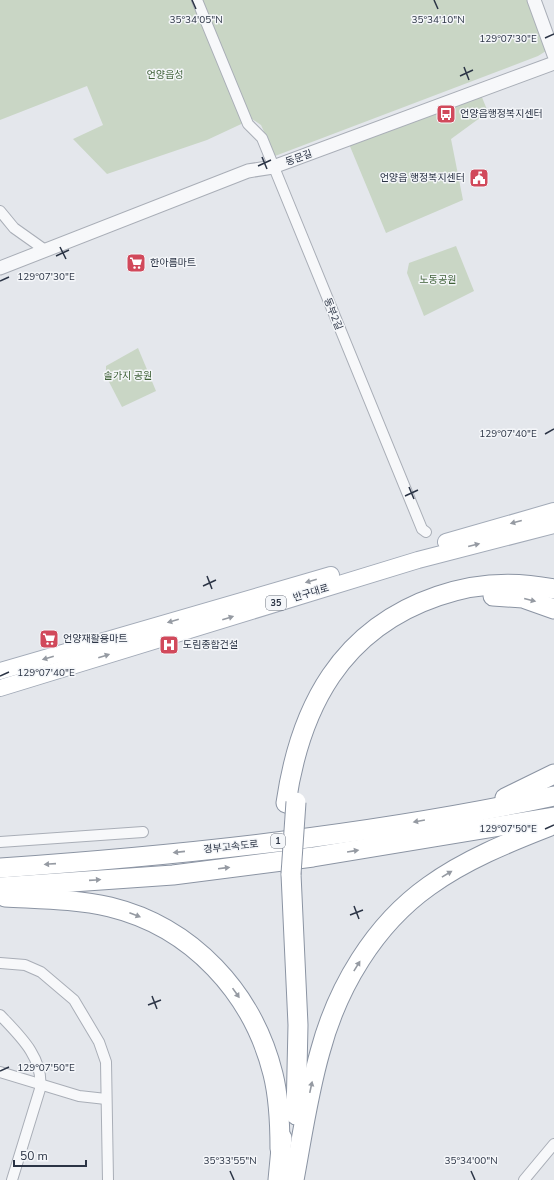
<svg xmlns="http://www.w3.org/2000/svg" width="554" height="1180" font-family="'Nunito Sans','Noto Sans KR',sans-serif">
<rect width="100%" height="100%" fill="#e4e7ec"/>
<g fill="#c9d6c5">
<polygon points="0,0 528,0 546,51 538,56 275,156 261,125 252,119 207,140 107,174 73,139 103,125 87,86 0,120"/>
<polygon points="481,95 488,112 451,139 463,200 386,233 349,144"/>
<polygon points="456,246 474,291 424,316 407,273 409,263"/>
<polygon points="138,348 156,391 122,407 106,376 106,366"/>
</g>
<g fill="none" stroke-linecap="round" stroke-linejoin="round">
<defs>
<g id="minor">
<polyline points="197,0 248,124 262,138 422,529 426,532"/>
<polyline points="0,211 14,228 45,250"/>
<polyline points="0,842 143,832"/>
<polyline points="0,963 25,965 41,972 74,1000 99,1042 106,1062 108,1180"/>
<path d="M0 1015C20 1036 44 1058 40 1089L12 1180"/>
<polyline points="0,1072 79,1096 106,1099"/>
<polyline points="524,1180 554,1144"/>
</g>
<g id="tertiary">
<polyline points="534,0 554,55"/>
<polyline points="0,268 248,171 273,167 554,63"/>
</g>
<g id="primary">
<polyline points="446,542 554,511"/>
<polyline points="0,671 331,575"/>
<polyline points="0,688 418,560 554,525"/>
</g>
<g id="motorway">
<polyline points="493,596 523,598 554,609"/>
<polyline points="505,798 554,774"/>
<path d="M286 803C300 707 341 629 438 596 475 583 515 581 554 589"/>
<path d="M0 868C186 855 372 835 554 796"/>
<polyline points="291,874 298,1025 296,1115"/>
<polyline points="0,887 173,875 313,857 554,817"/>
<path d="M5 897C40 899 76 899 110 907 192 927 253 993 273 1074 279 1098 280 1124 280 1149"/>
<polyline points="278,1180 282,1138"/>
<path d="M294 1180C302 1137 308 1094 320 1052 337 988 374 925 429 886 465 860 507 843 548 827"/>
</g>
</defs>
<use href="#minor" stroke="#a9aeb7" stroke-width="12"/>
<use href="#tertiary" stroke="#a9aeb7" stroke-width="15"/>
<use href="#primary" stroke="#a3abb8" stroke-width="18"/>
<use href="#motorway" stroke="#8b94a3" stroke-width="21"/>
<use href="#minor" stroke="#f7f8fa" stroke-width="10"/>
<use href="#tertiary" stroke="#f7f8fa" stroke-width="13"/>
<use href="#primary" stroke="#fff" stroke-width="16"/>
<use href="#motorway" stroke="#fff" stroke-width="19"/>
<defs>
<polyline id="motorway-bridge" points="291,874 296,802"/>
</defs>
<use href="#motorway-bridge" stroke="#8b94a3" stroke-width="21" stroke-linecap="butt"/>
<use href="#motorway-bridge" stroke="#fff" stroke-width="19"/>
</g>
<defs><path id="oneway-solid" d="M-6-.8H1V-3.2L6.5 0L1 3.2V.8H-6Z"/></defs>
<g fill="#959aa2">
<use href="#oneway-solid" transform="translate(516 522) rotate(165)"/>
<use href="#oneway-solid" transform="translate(474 545) rotate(-14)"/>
<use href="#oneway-solid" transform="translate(311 581) rotate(164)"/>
<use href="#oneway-solid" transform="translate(530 600) rotate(14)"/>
<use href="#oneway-solid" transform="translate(228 618) rotate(-17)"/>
<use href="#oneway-solid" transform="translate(173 621) rotate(164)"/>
<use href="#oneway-solid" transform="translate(104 656) rotate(-17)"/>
<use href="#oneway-solid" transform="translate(48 658) rotate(164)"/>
<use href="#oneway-solid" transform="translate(419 821) rotate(170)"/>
<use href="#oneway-solid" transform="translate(353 851) rotate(-9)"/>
<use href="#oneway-solid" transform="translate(179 852) rotate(174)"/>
<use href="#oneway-solid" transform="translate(50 864) rotate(176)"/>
<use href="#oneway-solid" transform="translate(224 868) rotate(-7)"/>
<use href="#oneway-solid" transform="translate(447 874) rotate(-31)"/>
<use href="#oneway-solid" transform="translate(95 880) rotate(-4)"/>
<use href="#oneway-solid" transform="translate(135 915) rotate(21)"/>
<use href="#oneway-solid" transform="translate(357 966) rotate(-58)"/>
<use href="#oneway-solid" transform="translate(236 993) rotate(55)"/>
<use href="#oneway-solid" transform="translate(311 1087) rotate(-78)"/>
</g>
<path fill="none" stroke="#2b3445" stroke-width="1.5" d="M192 0 196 9M434 0 438 9M545 38 554 34M464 67 469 80M460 76 473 70M262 157 267 169M258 166 271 160M60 247 66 259M56 256 69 250M0 281 9 277M545 434 554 429M409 487 414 499M405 496 418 490M207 576 212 589M203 586 216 580M0 676 9 672M545 829 554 825M354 906 359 919M350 915 363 910M152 996 157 1009M148 1005 161 1000M0 1071 9 1067M230 1171 234 1180M471 1171 475 1180"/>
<defs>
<symbol id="bus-square" viewBox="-11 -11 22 22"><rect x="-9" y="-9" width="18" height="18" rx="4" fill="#d1495b" stroke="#f4f6f9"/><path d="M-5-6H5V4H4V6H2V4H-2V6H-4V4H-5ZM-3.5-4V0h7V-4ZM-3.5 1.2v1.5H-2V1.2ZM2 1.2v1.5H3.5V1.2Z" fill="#fff"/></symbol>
<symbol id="civic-square" viewBox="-11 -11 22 22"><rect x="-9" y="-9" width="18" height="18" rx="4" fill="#d1495b" stroke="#f4f6f9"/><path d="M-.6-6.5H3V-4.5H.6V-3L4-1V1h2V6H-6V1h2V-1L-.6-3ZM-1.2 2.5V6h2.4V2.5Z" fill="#fff"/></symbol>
<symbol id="supermarket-square" viewBox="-11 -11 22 22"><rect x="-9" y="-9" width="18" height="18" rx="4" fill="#d1495b" stroke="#f4f6f9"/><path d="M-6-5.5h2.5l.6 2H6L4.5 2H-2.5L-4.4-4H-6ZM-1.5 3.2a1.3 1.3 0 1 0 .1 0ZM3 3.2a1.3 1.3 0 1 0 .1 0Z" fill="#fff"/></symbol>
<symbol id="hospital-square" viewBox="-11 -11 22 22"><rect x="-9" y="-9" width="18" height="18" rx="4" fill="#d1495b" stroke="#f4f6f9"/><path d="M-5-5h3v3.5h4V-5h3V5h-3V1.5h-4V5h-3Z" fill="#fff"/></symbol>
</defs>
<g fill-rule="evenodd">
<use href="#bus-square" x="435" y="103" width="22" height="22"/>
<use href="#civic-square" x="468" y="167" width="22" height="22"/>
<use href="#supermarket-square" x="125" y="252" width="22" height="22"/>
<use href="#supermarket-square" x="38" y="628" width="22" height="22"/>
<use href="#hospital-square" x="158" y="634" width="22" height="22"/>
</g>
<g text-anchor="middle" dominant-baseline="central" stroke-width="3" stroke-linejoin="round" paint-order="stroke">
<g fill="#f4f6f9" stroke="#676e7b" stroke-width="1">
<rect x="266" y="596" width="20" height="14" rx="3"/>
<rect x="271" y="834" width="14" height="14" rx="3"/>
</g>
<g font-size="9" font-weight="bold" fill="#2b3445">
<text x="276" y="603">35</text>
<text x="278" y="841">1</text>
</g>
<g font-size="10" fill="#3f6138" stroke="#f4f6f9">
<text x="165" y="75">언양읍성</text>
<text x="438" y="280">노동공원</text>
<text x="128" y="376">솔가지 공원</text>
</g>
<g font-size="10" fill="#2b3445" stroke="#f4f6f9" text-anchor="start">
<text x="460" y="114">언양읍행정복지센터</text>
<text x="465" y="178" text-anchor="end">언양읍 행정복지센터</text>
<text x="150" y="263">한아름마트</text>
<text x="63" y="639">언양재활용마트</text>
<text x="183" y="645">도림종합건설</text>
</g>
<g font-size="10" fill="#2b3445" stroke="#f4f6f9">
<text transform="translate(299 158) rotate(-20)">동문길</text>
<text transform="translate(333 314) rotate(68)">동부2길</text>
<text transform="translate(311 593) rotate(-17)">반구대로</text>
<text transform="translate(231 847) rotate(-6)">경부고속도로</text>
</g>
</g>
<g font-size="10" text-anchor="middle" fill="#2b3445" stroke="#f4f6f9" stroke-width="3" stroke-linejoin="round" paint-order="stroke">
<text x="196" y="23">35°34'05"N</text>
<text x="438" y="23">35°34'10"N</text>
<text x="508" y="42">129°07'30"E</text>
<text x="46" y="280">129°07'30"E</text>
<text x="508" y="437">129°07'40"E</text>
<text x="46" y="676">129°07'40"E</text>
<text x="508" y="832">129°07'50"E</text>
<text x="46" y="1071">129°07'50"E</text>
<text x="230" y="1164">35°33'55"N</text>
<text x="471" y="1164">35°34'00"N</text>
</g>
<path d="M14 1160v6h72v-6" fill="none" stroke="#2b3445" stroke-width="2"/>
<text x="20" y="1160" font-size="12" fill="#2b3445" stroke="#f4f6f9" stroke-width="3" paint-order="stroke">50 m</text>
</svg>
